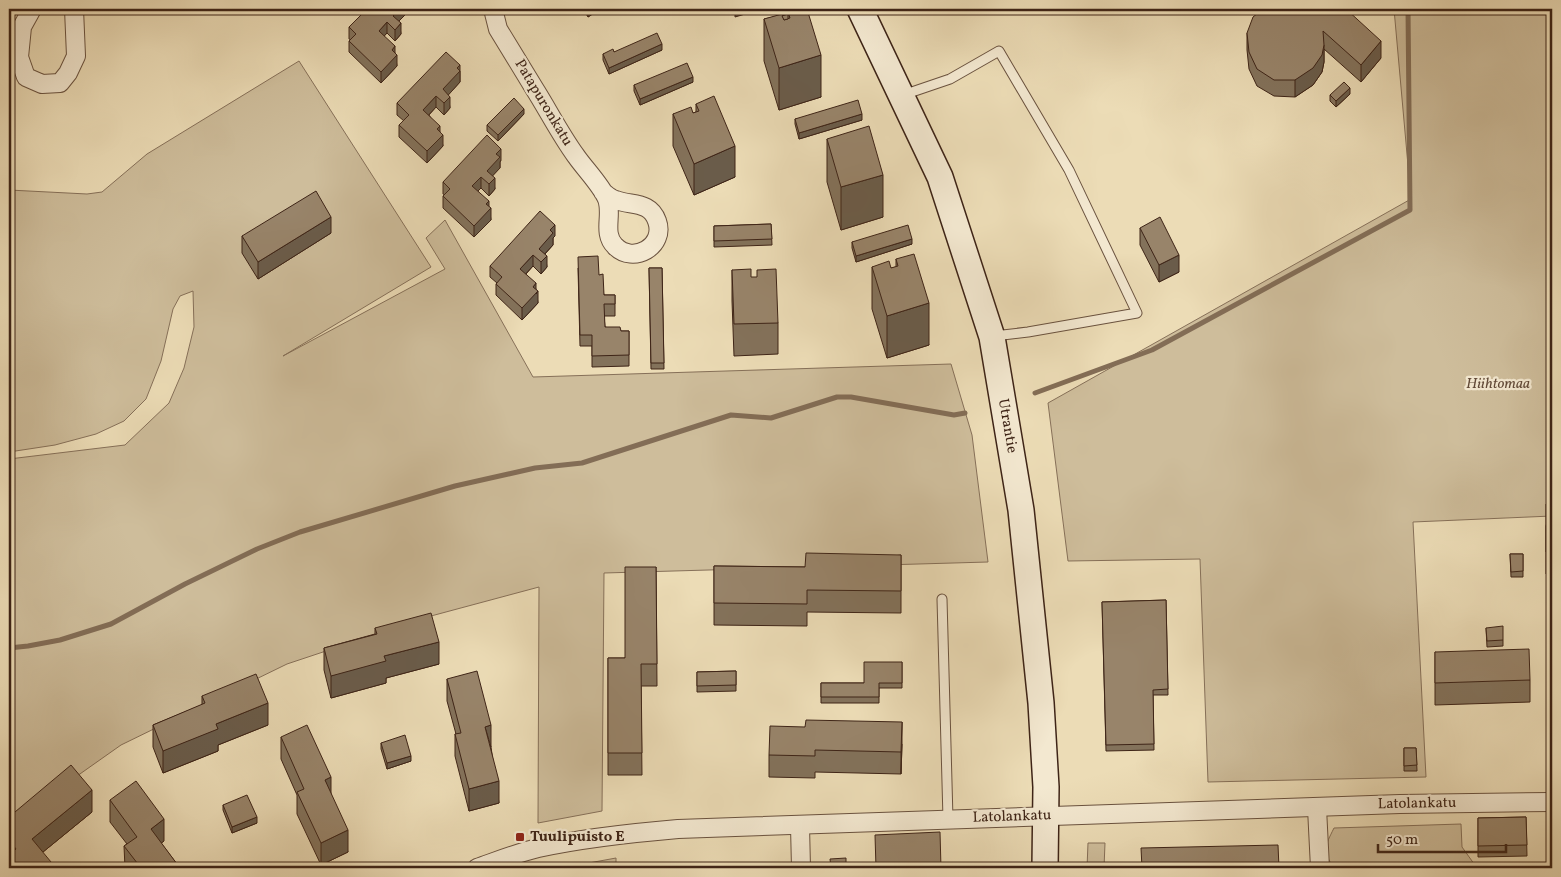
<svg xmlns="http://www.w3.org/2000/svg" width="1561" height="877" font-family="Vollkorn,serif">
<rect width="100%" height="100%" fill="#ecdcb6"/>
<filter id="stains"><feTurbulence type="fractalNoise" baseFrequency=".004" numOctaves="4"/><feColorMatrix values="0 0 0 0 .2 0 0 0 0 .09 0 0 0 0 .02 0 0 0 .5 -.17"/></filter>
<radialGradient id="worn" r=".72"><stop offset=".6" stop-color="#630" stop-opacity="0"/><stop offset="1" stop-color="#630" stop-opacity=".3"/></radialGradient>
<g fill="#cebd9b" stroke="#867059">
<polygon points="1394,9 1552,9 1552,516 1413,522 1426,777 1208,782 1200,559 1068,561 1048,403 1411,199"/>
<polygon points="299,61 431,267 283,356 445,269 426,238 445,220 533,377 951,364 972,435 988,562 604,573 602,811 538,823 539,587 431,616 287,664 121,745 9,824 9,459 125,445 169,403 184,368 194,327 193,291 180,296 173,309 161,361 146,399 124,421 96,434 55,445 9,452 9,190 87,194 102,192 147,154"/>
<path d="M1461 824 1462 847 1477 868H1395L1393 865 1386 868H1334C1322 851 1325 846 1334 828Z"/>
<polygon points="1088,843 1105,843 1104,868 1087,868"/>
<polygon points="616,858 616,868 560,868 567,867"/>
</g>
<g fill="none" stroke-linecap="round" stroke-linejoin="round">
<g stroke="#836d56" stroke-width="5">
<polyline points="1035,393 1152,350 1410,210 1408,9"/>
<polyline points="9,648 28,646 60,640 111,624 185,584 257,549 300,532 455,486 535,468 582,463 731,415 771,418 837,397 851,397 954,415 965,413"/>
</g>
<defs>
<g id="service">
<polyline points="903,95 950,79 999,51 1069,170 1137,313 1028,332 994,336"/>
<polyline points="942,599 948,819"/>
</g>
<g id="minor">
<polyline points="32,9 22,27 19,57 26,77 42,84 60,83 68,73 76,56 74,9"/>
<path d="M493 9 498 29C510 49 522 68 534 88 548 110 560 134 576 156 585 169 601 185 607 199 613 215 602 233 615 246 633 265 666 246 657 221 650 201 632 206 616 200 611 199 607 195 603 192"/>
<polyline points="1317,808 1320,868"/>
<polyline points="800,826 801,868"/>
<path d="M477 868C497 861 517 853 538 848 584 838 631 833 678 829L1400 804 1552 802"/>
</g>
<polyline id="secondary" points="860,9 940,177 992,337 1021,510 1041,703 1046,787 1045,868"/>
</defs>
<use href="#service" stroke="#6a523f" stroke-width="11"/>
<use href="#minor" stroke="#6a523f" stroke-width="20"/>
<use href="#secondary" stroke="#3e2417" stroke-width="28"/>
<use href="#service" stroke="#f3e8d0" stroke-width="9"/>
<use href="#minor" stroke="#f3e8d0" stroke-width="18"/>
<use href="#secondary" stroke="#f3e8d0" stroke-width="25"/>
</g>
<g fill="#83725b" stroke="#3e2417">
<polygon points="406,9 406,14 399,21 401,34 395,41 387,33 384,36 395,53 397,66 381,83 349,52 349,41 351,40 349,39 349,27"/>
<polygon points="583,9 600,9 588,17"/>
<polygon points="1333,9 1381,58 1361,82 1324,49 1324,62 1322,72 1313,85 1295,97 1274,96 1257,86 1249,69 1247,50 1247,33"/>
<polygon points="788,12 821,97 779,110 764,61 764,19 788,14"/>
<polygon points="662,50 609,74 603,60 603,54 614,52"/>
<polygon points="460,71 460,82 448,95 450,108 444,115 436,107 429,115 440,132 443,146 427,163 399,137 399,125 404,121 397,115 397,103"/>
<polygon points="693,82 640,105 634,91 634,85"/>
<polygon points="1350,94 1336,107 1330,101 1330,95"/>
<polygon points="696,104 735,177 694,195 673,146 673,114 693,113 696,112"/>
<polygon points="524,114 498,141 487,131 487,125"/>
<polygon points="795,119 862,120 799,139 795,124"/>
<polygon points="827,139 883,217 841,230 827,182"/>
<polygon points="501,160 500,162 500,168 492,176 495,189 489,196 481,188 478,191 489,207 491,220 474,237 443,208 443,196 445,195 443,194 443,182"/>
<polygon points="771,224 772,245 714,247 714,226"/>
<polygon points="1140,228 1179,272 1159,282 1140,245"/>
<polygon points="331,233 258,279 242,253 242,236"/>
<polygon points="555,236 553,238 553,245 545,254 547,267 541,274 533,266 526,274 536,289 538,303 522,320 496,295 496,284 497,283 490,277 490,266"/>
<polygon points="852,242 912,244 856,262 852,248"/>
<polygon points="896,259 929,345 887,358 872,309 872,267 891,268 896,267"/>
<polygon points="578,268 599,275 604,295 615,295 615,316 604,316 605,327 621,331 629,331 629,366 592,367 592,346 580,346"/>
<polygon points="649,268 662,268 664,369 651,369"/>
<polygon points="732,270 751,277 778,323 778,354 734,356 732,301"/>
<polygon points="1552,503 1552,604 1552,574 1546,574 1546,526"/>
<polygon points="1510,554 1523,554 1523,577 1511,577"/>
<polygon points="901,555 901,613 807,612 807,626 714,625 714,566 805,567"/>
<polygon points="656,567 657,686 641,686 642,775 608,775 608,658 625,658"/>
<polygon points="1166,600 1168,695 1153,695 1154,750 1106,751 1102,602"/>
<polygon points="375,628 439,664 386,678 386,683 331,698 324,670 324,648 375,634"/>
<polygon points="1486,628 1503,640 1503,646 1487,647"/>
<polygon points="1435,652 1530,680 1530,702 1435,705"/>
<polygon points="902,662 902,688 879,688 879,703 821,703 821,683 864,683"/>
<polygon points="736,671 736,691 697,692 697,672"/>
<polygon points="447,679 491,747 499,803 469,811 455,756 455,734 456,734 447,701"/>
<polygon points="202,696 268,725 218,745 218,751 163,773 153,747 153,725 202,705"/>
<polygon points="805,727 902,744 901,774 815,772 815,778 769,777 769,755"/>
<polygon points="281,737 331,794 348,852 321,865 297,814 297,795 281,759"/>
<polygon points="381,743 411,761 387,769 381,749"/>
<polygon points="1404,748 1416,748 1417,771 1404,771"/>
<polygon points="110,800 164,841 161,843 180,868 125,868 124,846 127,844 110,822"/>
<polygon points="223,805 257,823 232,833 223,810"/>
<polygon points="92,812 43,852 9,868 9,817"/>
<polygon points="1526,817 1527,856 1478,857 1478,818"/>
</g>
<g fill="#6a5c4a" stroke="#3e2417">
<polygon points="400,9 406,9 406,14 393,27 393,16"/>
<polygon points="588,9 600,9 588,17"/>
<polygon points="742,9 762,9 735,17 735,11"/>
<polygon points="387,22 387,33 379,42 379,31"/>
<polygon points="401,23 401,34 395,41 395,30"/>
<polygon points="1381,41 1381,58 1361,82 1361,65"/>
<polygon points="662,44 662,50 609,74 609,68"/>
<polygon points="1324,45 1324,62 1322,72 1313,85 1295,97 1295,80"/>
<polygon points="395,46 395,57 397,55 397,66 381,83 381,72 392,50"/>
<polygon points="821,55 821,97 779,110 779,68"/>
<polygon points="460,65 460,82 443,101 443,89 457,68"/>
<polygon points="693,77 693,82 640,105 640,99"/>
<polygon points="1350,88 1350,94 1336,107 1336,101"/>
<polygon points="436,96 436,107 423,121 423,110"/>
<polygon points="450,97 450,108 444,115 444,103"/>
<polygon points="524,109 524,114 498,141 498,135"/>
<polygon points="862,114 862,120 799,139 799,133"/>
<polygon points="440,126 440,137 443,135 443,146 427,163 427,151 437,129"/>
<polygon points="735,146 735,177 694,195 694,164"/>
<polygon points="501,149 501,160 500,162 500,168 487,182 487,171 496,154"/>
<polygon points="883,175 883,217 841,230 841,187"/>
<polygon points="481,177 481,188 472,197 472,186"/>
<polygon points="495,178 495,189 489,196 489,184"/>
<polygon points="489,201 489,210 491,208 491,220 474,237 474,226 486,204"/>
<polygon points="331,217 331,233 258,279 258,262"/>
<polygon points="555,225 555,236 553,238 553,245 539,260 539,249 550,230"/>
<polygon points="912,239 912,244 856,262 856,256"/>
<polygon points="533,255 533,266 520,280 520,269"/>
<polygon points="1179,255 1179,272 1159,282 1159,265"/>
<polygon points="547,256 547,267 541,274 541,262"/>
<polygon points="536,283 536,294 538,291 538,303 522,320 522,308 533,287"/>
<polygon points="929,303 929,345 887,358 887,316"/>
<polygon points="439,642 439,664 386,678 386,683 331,698 331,676 384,656"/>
<polygon points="268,703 268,725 218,745 218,751 163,773 163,751 216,724"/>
<polygon points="902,722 902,744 901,774 901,752"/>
<polygon points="491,725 491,747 485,727"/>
<polygon points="411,756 411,761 387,769 387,763"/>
<polygon points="331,777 331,799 325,780"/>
<polygon points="499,781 499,803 469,811 469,789"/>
<polygon points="92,790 92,812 32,861 32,839"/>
<polygon points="257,817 257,823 232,833 232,827"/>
<polygon points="164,819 164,841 151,851 151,829"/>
<polygon points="348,830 348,852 321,865 321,843"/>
</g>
<g fill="#98846a" stroke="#3e2417">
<polygon points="367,9 400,9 393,16 401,23 395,30 387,22 379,31 395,46 392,50 397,55 381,72 349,41 356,34 349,27"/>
<polygon points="735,9 742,9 735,11"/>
<polygon points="798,9 807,9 821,55 779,68 764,19 782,14 784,20 790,18 788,12"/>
<polygon points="1263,9 1333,9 1336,11 1337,9 1346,9 1381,41 1361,65 1323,31 1324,45 1322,55 1313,68 1295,80 1274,80 1257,69 1249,52 1247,33 1253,17"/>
<polygon points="788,14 788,19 784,20 782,16"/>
<polygon points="657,33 662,44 609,68 603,54 613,49 614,52"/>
<polygon points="446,52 460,65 457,68 460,71 443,89 450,97 444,103 436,96 423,110 440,126 437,129 443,135 427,151 399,125 409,115 397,103"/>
<polygon points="687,63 693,77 640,99 634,85"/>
<polygon points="1344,82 1350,88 1336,101 1330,95"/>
<polygon points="714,96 735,146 694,164 673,114 691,107 693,113 699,111 696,104"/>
<polygon points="514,98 524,109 498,135 487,125"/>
<polygon points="858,100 862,114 799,133 795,119"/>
<polygon points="869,126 883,175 841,187 827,139"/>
<polygon points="487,135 501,149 496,154 500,157 487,171 495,178 489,184 481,177 472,186 489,201 486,204 491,208 474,226 443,196 450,189 443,182"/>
<polygon points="316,191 331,217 258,262 242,236"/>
<polygon points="540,211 555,225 550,230 553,233 539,249 547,256 541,262 533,255 520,269 536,283 533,287 538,291 522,308 496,284 502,277 490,266"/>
<polygon points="1160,217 1179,255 1159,265 1140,228"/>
<polygon points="771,224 772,239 714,241 714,226"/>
<polygon points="908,225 912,239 856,256 852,242"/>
<polygon points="914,254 929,303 887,316 872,267 889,261 891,268 898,266 896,259"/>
<polygon points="598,256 599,275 603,274 604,295 615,295 615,304 604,304 605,327 620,327 621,331 629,331 629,355 592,356 592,335 580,335 578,257"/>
<polygon points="649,268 662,268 664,363 651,363"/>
<polygon points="751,269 751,277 757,277 757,270 776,269 778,323 734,324 732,270"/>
<polygon points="1552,503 1552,582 1552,552 1546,552 1546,504"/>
<polygon points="806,553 901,555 901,591 807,590 807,604 714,603 714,566 805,567"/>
<polygon points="1510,554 1523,554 1523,571 1511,572"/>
<polygon points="625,567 656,567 657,664 641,664 642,753 608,753 608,658 625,658"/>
<polygon points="1166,600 1168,689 1153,690 1154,744 1106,745 1102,602"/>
<polygon points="431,613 439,642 384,656 386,661 331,676 324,648 377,634 375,628"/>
<polygon points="1503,626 1503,640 1487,641 1486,628"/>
<polygon points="1529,649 1530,680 1435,683 1435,652"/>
<polygon points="864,662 902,662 902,683 879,683 879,697 821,697 821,683 864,683"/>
<polygon points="477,671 491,725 485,727 499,781 469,789 455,734 461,733 447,679"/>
<polygon points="736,671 736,685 697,686 697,672"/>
<polygon points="256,674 268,703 216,724 218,729 163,751 153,725 205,703 202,696"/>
<polygon points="806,720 902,722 901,752 815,750 815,756 769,755 770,726 805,727"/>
<polygon points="307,725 331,777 325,780 348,830 321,843 297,792 304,789 281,737"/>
<polygon points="405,735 411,756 387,763 381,743"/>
<polygon points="1404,748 1416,748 1417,765 1404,766"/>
<polygon points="71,765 92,790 32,839 56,868 9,868 9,856 16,849 9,840 9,817"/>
<polygon points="136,781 164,819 151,829 180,868 141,868 124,846 137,837 110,800"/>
<polygon points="247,795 257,817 232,827 223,805"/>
<polygon points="1526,817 1527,845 1478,846 1478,818"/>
<polygon points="940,832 941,868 876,868 875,835"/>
<polygon points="1278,845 1279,868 1142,868 1141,848"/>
<polygon points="846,858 846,868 831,868 830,859"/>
<polygon points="962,865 1001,867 1001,868 962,868"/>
<polygon points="1384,865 1386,868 1379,868"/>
<polygon points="1546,867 1546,868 1519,868"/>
</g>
<rect fill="#8f2418" stroke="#f3e8d0" stroke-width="2" x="515" y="832" width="10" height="10" rx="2.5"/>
<g text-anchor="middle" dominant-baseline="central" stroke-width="4.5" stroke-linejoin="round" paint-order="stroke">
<g font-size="15" fill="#3e2417" stroke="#f3e8d0">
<text transform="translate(543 103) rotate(59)">Patapuronkatu</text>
<text transform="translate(1007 426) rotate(80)">Utrantie</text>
<text transform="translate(1417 804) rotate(-1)">Latolankatu</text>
<text transform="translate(1012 817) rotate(-2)">Latolankatu</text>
</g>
<g font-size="15" font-style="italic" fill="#624a38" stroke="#f3e8d0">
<text x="1498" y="384">Hiihtomaa</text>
</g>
<g font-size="15" font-weight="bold" fill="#3e2417" stroke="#f3e8d0" text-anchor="start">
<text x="530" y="837">Tuulipuisto E</text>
</g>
</g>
<rect width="1561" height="877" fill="none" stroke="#ecdcb6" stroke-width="30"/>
<rect x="10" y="10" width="1541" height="857" fill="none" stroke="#3e2417" stroke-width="2.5"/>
<rect x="15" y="15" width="1531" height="847" fill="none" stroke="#3e2417"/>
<path d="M1378 844v8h128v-8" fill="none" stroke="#3e2417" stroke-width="2.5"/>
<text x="1386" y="844" font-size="15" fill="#3e2417" stroke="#f3e8d0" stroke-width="4" paint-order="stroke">50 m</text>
<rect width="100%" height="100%" filter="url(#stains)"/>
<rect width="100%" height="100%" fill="url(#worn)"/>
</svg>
